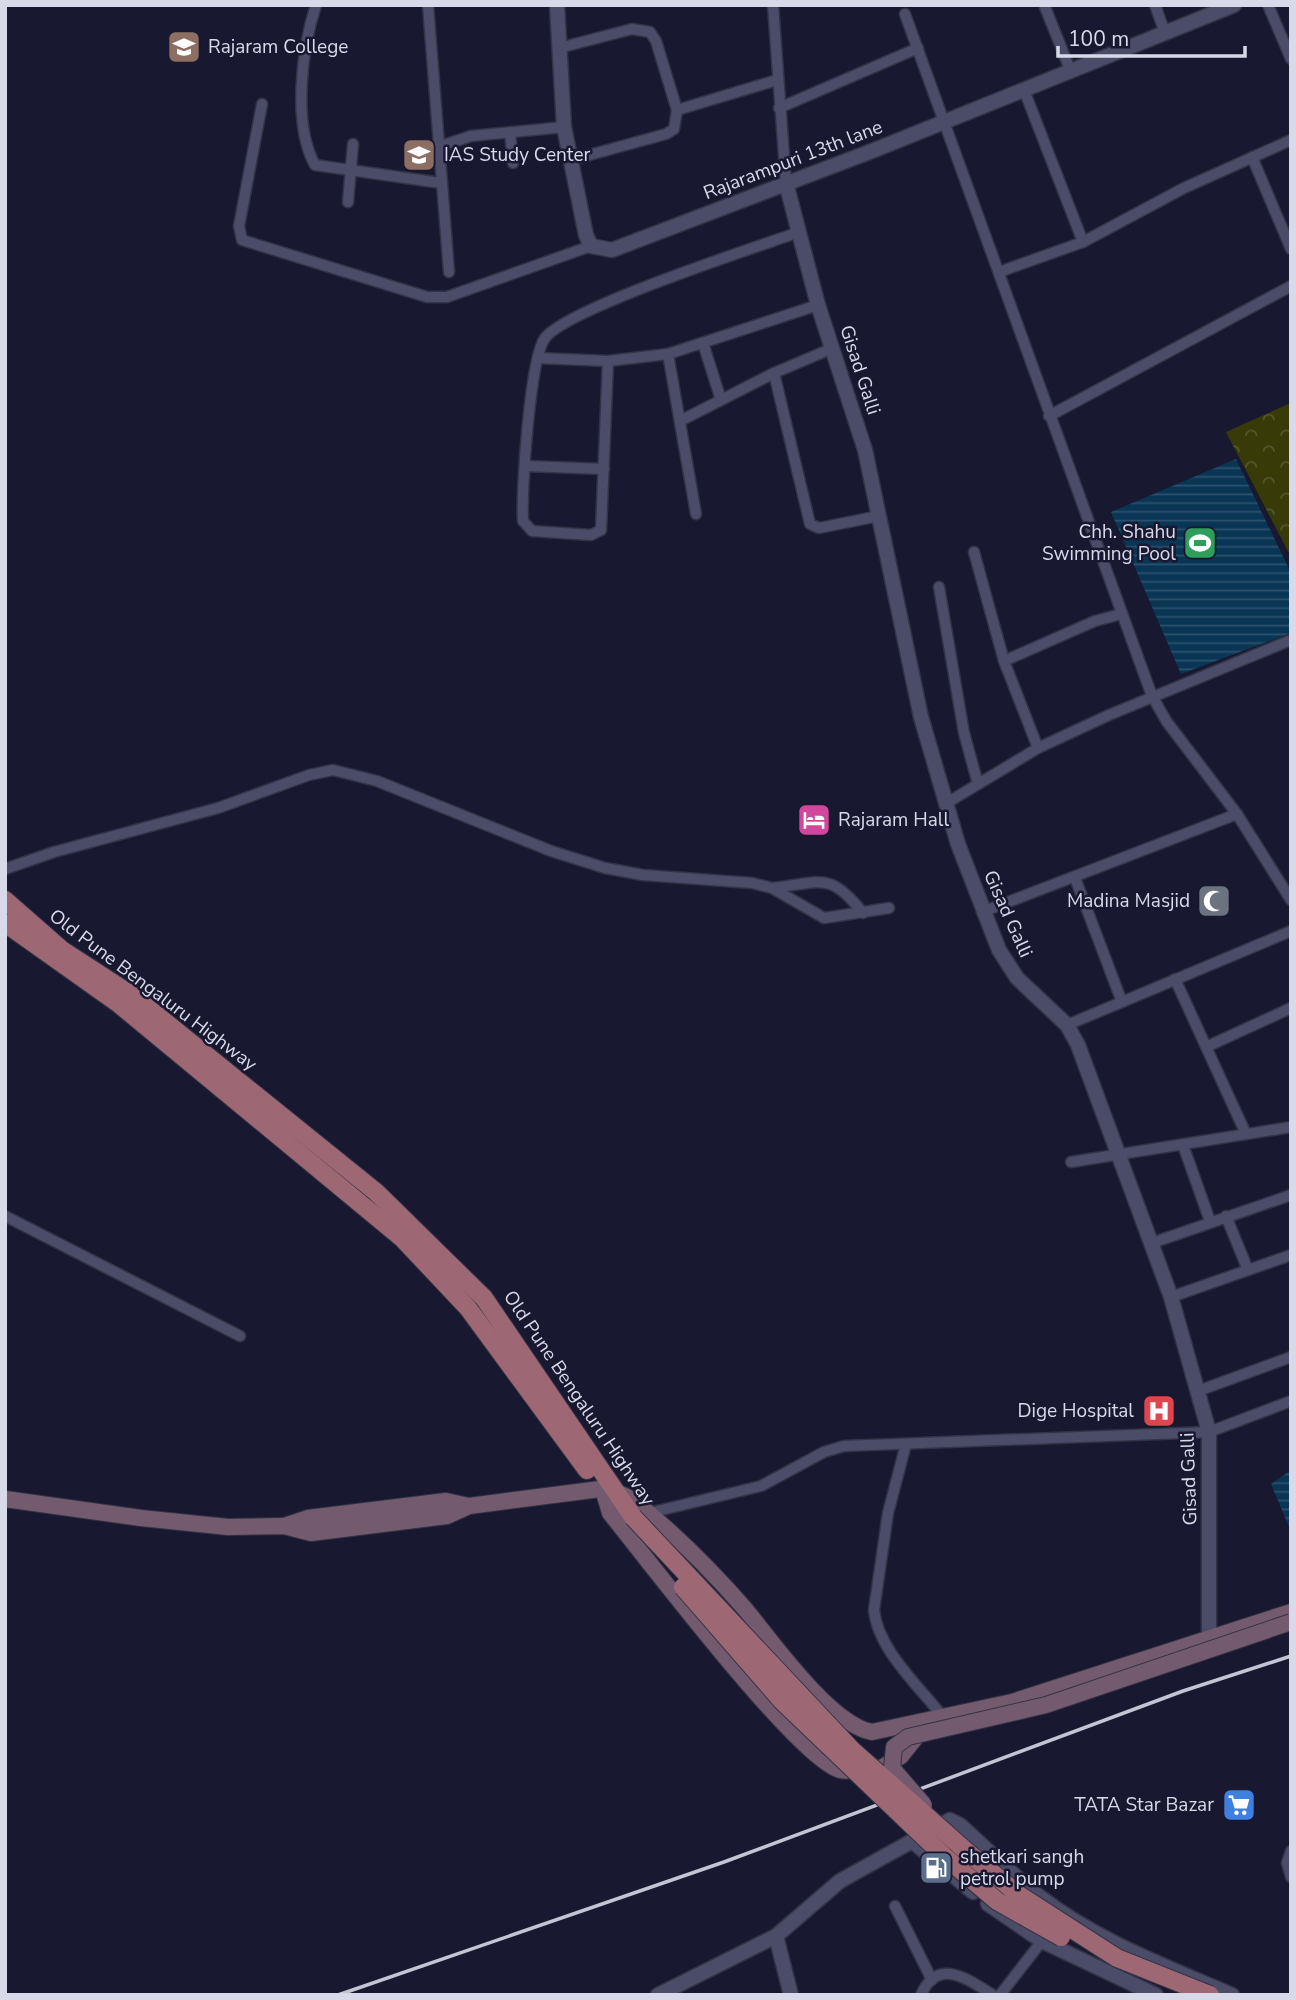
<svg xmlns="http://www.w3.org/2000/svg" width="1296" height="2000" font-family="'Nunito Sans',sans-serif">
<defs>
<pattern id="park-crowns" width="20" height="18" patternUnits="userSpaceOnUse" patternTransform="scale(1.75)"><rect width="20" height="18" fill="#383b07"/><path d="M2 6a3 3 0 1 1 6 0M12 15a3 3 0 1 1 6 0" fill="none" stroke="#54572b"/></pattern>
<pattern id="water-rules" width="6" height="5" patternUnits="userSpaceOnUse" patternTransform="scale(1.75)"><rect width="6" height="5" fill="#093654"/><path d="M0 2.5h6" fill="none" stroke="#2c526d"/></pattern>
</defs>
<rect width="100%" height="100%" fill="#181930"/>
<polygon fill="url(#park-crowns)" points="1291,403 1291,557 1226,432"/>
<g fill="url(#water-rules)">
<polygon points="1236,459 1291,573 1291,633 1181,674 1111,512"/>
<polygon points="1291,1470 1291,1527 1289,1527 1271,1484"/>
</g>
<g fill="none" stroke-linecap="round" stroke-linejoin="round">
<defs>
<g id="minor">
<path d="M316 5C302 48 292 124 315 165L441 183"/>
<polyline points="428,5 449,272"/>
<polyline points="773,5 786,183"/>
<polyline points="1155,5 1165,33"/>
<polyline points="1268,5 1291,59"/>
<polyline points="1045,7 1071,72"/>
<polyline points="905,14 1152,696 1167,722 1237,814 1291,900"/>
<polyline points="559,48 632,29 650,32 656,41 677,110 674,129 666,134 571,160"/>
<polyline points="1024,90 1083,242"/>
<polyline points="262,104 239,226 242,240 427,297 447,297 591,246"/>
<polyline points="779,108 918,48"/>
<polyline points="677,110 777,80"/>
<polyline points="510,132 513,163"/>
<polyline points="441,146 471,136 564,127"/>
<polyline points="1252,157 1291,249"/>
<polyline points="348,202 353,144"/>
<polyline points="999,272 1083,242 1184,188 1291,140"/>
<polyline points="703,343 721,400"/>
<polyline points="668,354 696,514"/>
<polyline points="538,358 608,361 668,354 818,305"/>
<path d="M608 361 601 530 591 535 532 531 523 521C521 492 530 358 545 338 568 308 754 248 799 232"/>
<polyline points="774,373 810,524 819,528 879,516"/>
<polyline points="1049,416 1291,286"/>
<polyline points="680,421 774,373 833,348"/>
<polyline points="525,466 604,469"/>
<polyline points="974,552 1004,661 1038,748"/>
<polyline points="939,587 964,733 978,784"/>
<polyline points="1004,661 1095,621 1121,614"/>
<polyline points="945,804 1038,748 1109,715 1291,640"/>
<polyline points="5,869 54,852 218,808 309,775 333,770 377,781 551,851 605,868 643,875 752,883 772,888 824,918 889,908"/>
<polyline points="1075,878 1122,1002"/>
<path d="M772 888C821 883 829 870 863 913"/>
<polyline points="982,912 1237,814"/>
<polyline points="1175,979 1246,1134"/>
<polyline points="1067,1025 1291,931"/>
<polyline points="1206,1047 1291,1008"/>
<polyline points="1183,1145 1210,1221"/>
<polyline points="1071,1162 1291,1127"/>
<polyline points="5,1216 240,1336"/>
<polyline points="1226,1216 1248,1270"/>
<polyline points="1152,1243 1291,1195"/>
<polyline points="1171,1297 1291,1255"/>
<polyline points="1198,1391 1291,1357"/>
<path d="M906 1444 888 1513 874 1610C878 1650 919 1686 943 1717"/>
<polyline points="649,1513 761,1486 824,1452 844,1446 1209,1432 1291,1401"/>
<polyline points="1291,1851 1287,1863 1291,1877"/>
<polyline points="895,1906 932,1980"/>
<path d="M921 1995C938 1956 969 1980 993 1995"/>
<polyline points="1000,1995 1042,1941"/>
</g>
<g id="tertiary">
<polyline points="557,5 564,127 586,235 591,246 612,250 872,151 1234,5"/>
<polyline points="786,183 818,305 865,450 921,717 958,844 999,950 1017,978 1067,1025 1078,1045 1171,1297 1209,1432 1209,1637"/>
<polyline points="912,1841 973,1892"/>
<polyline points="988,1904 1042,1941 1156,1995"/>
<polyline points="776,1936 791,1995"/>
<path d="M658 1995 776 1936 840 1881 950 1820 960 1825C987 1849 1012 1875 1040 1897 1097 1941 1167 1967 1232 1995"/>
</g>
<g id="secondary">
<path d="M615 1492C632 1497 645 1510 659 1522 690 1549 719 1579 746 1610 773 1643 831 1725 872 1732L1012 1702 1291 1612"/>
<path d="M605 1496 610 1513C645 1556 799 1760 840 1770 846 1772 855 1770 861 1769"/>
<polyline points="5,1499 141,1518 228,1527 284,1526 311,1533 447,1516 469,1506 600,1489 609,1484"/>
<polyline points="284,1526 308,1518 446,1501 469,1506"/>
<polyline points="883,1767 901,1756 924,1727"/>
</g>
<g id="primary">
<polyline points="5,900 62,950 133,996 376,1192 484,1298 633,1517"/>
<polyline points="5,923 119,1004 402,1238 468,1308 587,1470"/>
</g>
</defs>
<use href="#minor" stroke="#333346" stroke-width="13"/>
<use href="#tertiary" stroke="#333346" stroke-width="17"/>
<use href="#secondary" stroke="#333346" stroke-width="18"/>
<use href="#primary" stroke="#333346" stroke-width="20"/>
<use href="#minor" stroke="#4b4d68" stroke-width="10"/>
<use href="#tertiary" stroke="#4b4d68" stroke-width="14"/>
<use href="#secondary" stroke="#745a6e" stroke-width="16"/>
<use href="#primary" stroke="#9d6774" stroke-width="18"/>
<polyline stroke="#c3c5d5" stroke-width="3.5" points="338,1995 724,1862 1183,1691 1291,1656"/>
<defs>
<polyline id="secondary-bridge" points="924,1805 892,1768 894,1747 908,1737 1046,1705 1291,1622"/>
<g id="primary-bridge">
<polyline points="633,1517 852,1750 966,1851 1019,1895 1117,1958 1210,1995"/>
<polyline points="683,1587 782,1701 945,1857 997,1901 1061,1937"/>
</g>
</defs>
<use href="#secondary-bridge" stroke="#333346" stroke-width="18" stroke-linecap="butt"/>
<use href="#primary-bridge" stroke="#333346" stroke-width="20" stroke-linecap="butt"/>
<use href="#secondary-bridge" stroke="#745a6e" stroke-width="16"/>
<use href="#primary-bridge" stroke="#9d6774" stroke-width="18"/>
</g>
<defs>
<symbol id="university-square" viewBox="-11 -11 22 22"><rect x="-9" y="-9" width="18" height="18" rx="4" fill="#8d6e63" stroke="#181930"/><path d="M0-5L7-2L0 1L-7-2ZM-4 1L0 2.5L4 1V4Q0 6-4 4Z" fill="#fff"/></symbol>
<symbol id="school-square" viewBox="-11 -11 22 22"><rect x="-9" y="-9" width="18" height="18" rx="4" fill="#8d6e63" stroke="#181930"/><path d="M0-5L7-2L0 1L-7-2ZM-4 1L0 2.5L4 1V4Q0 6-4 4Z" fill="#fff"/></symbol>
<symbol id="stadium-square" viewBox="-11 -11 22 22"><rect x="-9" y="-9" width="18" height="18" rx="4" fill="#2e9e5b" stroke="#181930"/><path d="M0-5a6.5 5 0 1 0 0 10a6.5 5 0 1 0 0-10ZM-3.5-1.8h7v3.6h-7Z" fill="#fff"/></symbol>
<symbol id="hotel-square" viewBox="-11 -11 22 22"><rect x="-9" y="-9" width="18" height="18" rx="4" fill="#d1479c" stroke="#181930"/><path d="M-6-4.5h1.5V1H6V5H4.5V3h-9V5H-6ZM-4 0a1.8 1.8 0 1 1 3.6 0ZM.5 0V-2.5h3Q6-2.5 6 0Z" fill="#fff"/></symbol>
<symbol id="mosque-square" viewBox="-11 -11 22 22"><rect x="-9" y="-9" width="18" height="18" rx="4" fill="#6b7280" stroke="#181930"/><path d="M3.5-4.9A6 6 0 1 0 3.5 4.9A5 5 0 1 1 3.5-4.9Z" fill="#fff"/></symbol>
<symbol id="hospital-square" viewBox="-11 -11 22 22"><rect x="-9" y="-9" width="18" height="18" rx="4" fill="#e0444e" stroke="#181930"/><path d="M-5-5h3v3.5h4V-5h3V5h-3V1.5h-4V5h-3Z" fill="#fff"/></symbol>
<symbol id="supermarket-square" viewBox="-11 -11 22 22"><rect x="-9" y="-9" width="18" height="18" rx="4" fill="#3f7fe0" stroke="#181930"/><path d="M-6-5.5h2.5l.6 2H6L4.5 2H-2.5L-4.4-4H-6ZM-1.5 3.2a1.3 1.3 0 1 0 .1 0ZM3 3.2a1.3 1.3 0 1 0 .1 0Z" fill="#fff"/></symbol>
<symbol id="fuel-square" viewBox="-11 -11 22 22"><rect x="-9" y="-9" width="18" height="18" rx="4" fill="#5c6f8a" stroke="#181930"/><path d="M-5.5-6h7V0h2V4h1.3V-2.5L3-4.5l.8-.8L6-3V5H2.5V1h-1V6h-7ZM-4.2-4.7v3.2H.2V-4.7Z" fill="#fff"/></symbol>
</defs>
<g fill-rule="evenodd">
<use href="#university-square" x="165" y="28" width="38" height="38"/>
<use href="#school-square" x="400" y="136" width="38" height="38"/>
<use href="#stadium-square" x="1181" y="524" width="38" height="38"/>
<use href="#hotel-square" x="795" y="801" width="38" height="38"/>
<use href="#mosque-square" x="1195" y="882" width="38" height="38"/>
<use href="#hospital-square" x="1140" y="1392" width="38" height="38"/>
<use href="#supermarket-square" x="1220" y="1786" width="38" height="38"/>
<use href="#fuel-square" x="917" y="1849" width="38" height="38"/>
</g>
<g text-anchor="middle" dominant-baseline="central" stroke-width="5" stroke-linejoin="round" paint-order="stroke">
<g font-size="19" fill="#d8daea" stroke="#181930" text-anchor="start">
<text x="208" y="47">Rajaram College</text>
<text x="444" y="155">IAS Study Center</text>
<text x="1176" y="532" text-anchor="end">Chh. Shahu<tspan x="1176" dy="22">Swimming Pool</tspan></text>
<text x="838" y="820">Rajaram Hall</text>
<text x="1190" y="901" text-anchor="end">Madina Masjid</text>
<text x="1134" y="1411" text-anchor="end">Dige Hospital</text>
<text x="1214" y="1805" text-anchor="end">TATA Star Bazar</text>
<text x="960" y="1857">shetkari sangh<tspan x="960" dy="22">petrol pump</tspan></text>
</g>
<g font-size="19" fill="#d8daea" stroke="#181930">
<text transform="translate(793 160) rotate(-21)">Rajarampuri 13th lane</text>
<text transform="translate(860 370) rotate(72)">Gisad Galli</text>
<text transform="translate(1008 914) rotate(66)">Gisad Galli</text>
<text transform="translate(153 990) rotate(37)">Old Pune Bengaluru Highway</text>
<text transform="translate(579 1398) rotate(56)">Old Pune Bengaluru Highway</text>
<text transform="translate(1189 1479) rotate(-92)">Gisad Galli</text>
</g>
</g>
<rect width="1296" height="2000" fill="none" stroke="#d8daea" stroke-width="14"/>
<path d="M1058 46v10h187v-10" fill="none" stroke="#d8daea" stroke-width="3.5"/>
<text x="1068" y="46" font-size="21" fill="#d8daea" stroke="#181930" stroke-width="5" paint-order="stroke">100 m</text>
</svg>
